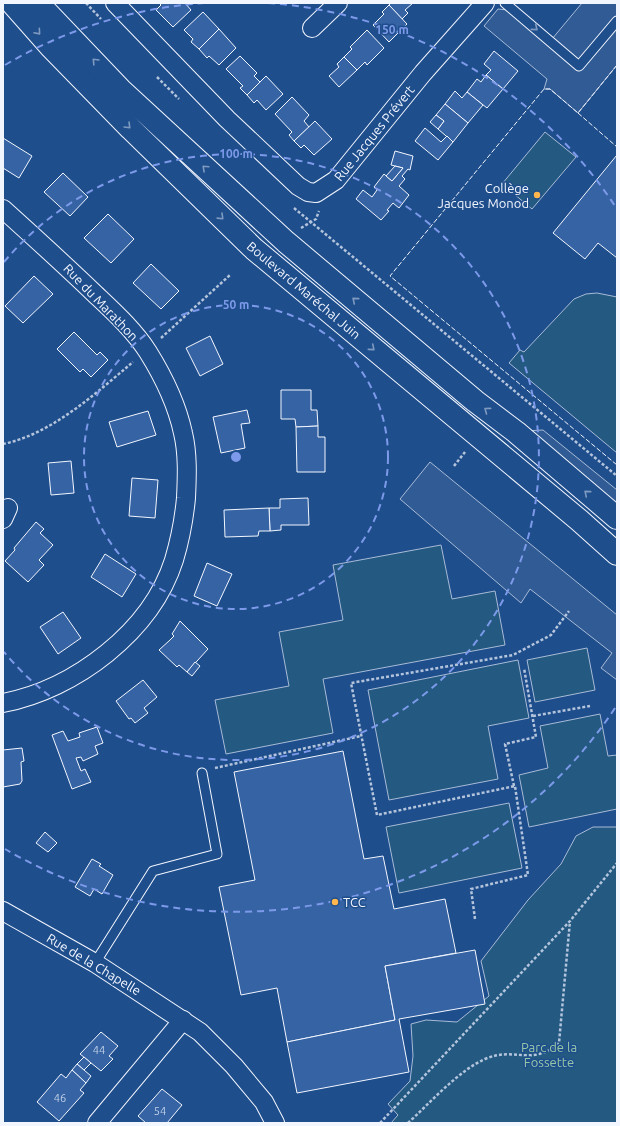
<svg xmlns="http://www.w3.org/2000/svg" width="620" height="1126" font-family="Ubuntu,sans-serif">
<rect width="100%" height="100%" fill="#1f4e8c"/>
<g fill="#245a82" stroke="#a8bbd7">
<polygon points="545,132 576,157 532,209 502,184"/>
<polygon points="597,293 617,297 617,453 509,363 520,350 524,352 574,299 586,294"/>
<polygon points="441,545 452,599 495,591 505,645 323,679 333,733 226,754 215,700 289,686 279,632 343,620 333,565"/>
<polygon points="587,648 595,690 535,702 527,660"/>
<polygon points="518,660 529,718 488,726 498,779 389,800 368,690"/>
<polygon points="600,714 608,756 617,755 617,809 529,827 519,775 548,768 540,726"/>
<polygon points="509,803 522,868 399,893 386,827"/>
<polygon points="593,827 617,827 617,1123 391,1123 398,1115 388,1104 410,1081 413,1056 411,1024 426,1020 457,1022 489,996 481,961 528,900 561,864 576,836"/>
</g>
<g fill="#305b95" stroke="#a8bbd7">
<polygon points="582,3 617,3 617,65 578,113 550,89 544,89 547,79 484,26 498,9 518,11 552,39"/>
<polygon points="543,430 617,490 617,506 525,431"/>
<polygon points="430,462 617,615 617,680 601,668 612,653 530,589 521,603 400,499"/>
</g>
<g fill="#3563a3" stroke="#f2f6ff">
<polygon points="159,3 185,3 191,10 173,27 156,10 161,5"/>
<polygon points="391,3 413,3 405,10 408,13 402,19 389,5"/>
<polygon points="389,5 407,24 389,42 373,25 384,14 382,12"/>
<polygon points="203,12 219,29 199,49 191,42 193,39 184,30"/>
<polygon points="219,29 236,48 219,65 209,56 207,58 199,49"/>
<polygon points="367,30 384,48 367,65 365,62 357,70 344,57 352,49 350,47"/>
<polygon points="494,51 518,71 503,89 486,75 491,70 484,64"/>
<polygon points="240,56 257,73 254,76 260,82 247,95 240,88 243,86 226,69"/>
<polygon points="344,57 357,70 339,87 329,76 339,67 337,64"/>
<polygon points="486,75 503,89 487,108 467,92 477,79 481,82"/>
<polygon points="266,76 283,94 266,110 257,100 254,103 247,95"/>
<polygon points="455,91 462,98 467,92 483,105 468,123 445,104"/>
<polygon points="292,97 309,115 304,121 309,127 294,141 289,135 292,132 275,114"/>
<polygon points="445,104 468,123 453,142 438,129 444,121 436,115"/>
<polygon points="436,115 444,121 438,129 430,122"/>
<polygon points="315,121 332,139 314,155 304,145 301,148 294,141"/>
<polygon points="425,128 441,142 447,136 453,142 438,160 415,141"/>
<polygon points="3,138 32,156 19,178 3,168"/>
<polygon points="395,151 413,156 410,170 408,169 402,176 405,179 399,186 409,195 399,208 393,203 387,210 389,211 381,220 356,199 363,190 372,197 377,190 374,187 384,174 392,181 403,168 391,165"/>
<polygon points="617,155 617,258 598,243 585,259 553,233"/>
<polygon points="395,166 403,168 392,181 386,176"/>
<polygon points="63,173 88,197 70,216 44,192"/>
<polygon points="108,214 134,239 111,263 84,238"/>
<polygon points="151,264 179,291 161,309 133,283"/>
<polygon points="34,276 53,294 23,323 5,306"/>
<polygon points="74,332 97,355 100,352 108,360 91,377 83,369 80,372 57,349"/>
<polygon points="210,336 223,364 200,376 186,348"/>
<polygon points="281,390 311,390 311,410 317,410 318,426 296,427 295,419 281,419"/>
<polygon points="247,410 250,423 241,424 245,448 221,453 213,417"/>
<polygon points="148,411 156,435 117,447 109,422"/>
<polygon points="318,426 318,437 325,437 325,472 297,472 296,427"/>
<polygon points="71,461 74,493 51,495 48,463"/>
<polygon points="132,478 158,480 155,518 129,516"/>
<polygon points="308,498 309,525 281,525 281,530 270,531 269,508 280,508 280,499"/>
<polygon points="269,508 270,531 259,531 258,536 225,537 224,510"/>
<polygon points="36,522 44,529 40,533 53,545 39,560 44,565 28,582 5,561 15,550 14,548"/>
<polygon points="105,554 136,574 122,597 91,577"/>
<polygon points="207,563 232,574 217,606 194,596"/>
<polygon points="63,612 81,638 58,654 40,627"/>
<polygon points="180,621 208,649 187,672 179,665 177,667 159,650 170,640 174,636 172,634"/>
<polygon points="195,662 200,666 192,676 187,672"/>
<polygon points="143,680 157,697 144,708 148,713 135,723 131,718 129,719 116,701"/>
<polygon points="97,727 103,743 95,746 98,754 83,761 81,757 76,758 81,771 85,769 91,782 72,789 52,735 63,731 68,741 80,737 79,733"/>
<polygon points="22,748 24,761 21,762 22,781 20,784 3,787 3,750"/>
<polygon points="343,751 364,859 383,856 394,909 445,899 456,953 385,966 395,1020 287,1042 277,988 241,995 219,887 255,880 234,772"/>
<polygon points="45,832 57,843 48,852 36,843"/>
<polygon points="92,859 101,864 99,866 113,875 102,894 94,889 90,896 75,887"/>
<polygon points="475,950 485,1004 399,1019 409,1072 297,1093 287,1042 395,1020 385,966"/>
<polygon points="101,1032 118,1046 109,1056 113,1059 101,1071 80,1054"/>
<polygon points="84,1057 91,1063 84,1070 77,1064"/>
<polygon points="77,1064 91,1076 86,1083 72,1070"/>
<polygon points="72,1070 86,1083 80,1090 84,1093 59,1121 37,1102 61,1074 66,1078"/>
<polygon points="162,1089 182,1105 167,1123 146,1123 138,1116"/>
</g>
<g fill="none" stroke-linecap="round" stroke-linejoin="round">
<defs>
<g id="service">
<polyline points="505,3 579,66 617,21"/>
<polyline points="95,963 153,871 217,854 202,773"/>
</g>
<g id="minor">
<polyline points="115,3 227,119 298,186 308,192 316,193 336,180 423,73 485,3"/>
<polyline points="312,28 338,3"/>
<path d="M3 209C34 237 65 265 95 294 113 311 134 330 148 352 163 376 177 405 183 433 188 454 187 477 186 498 184 519 180 540 174 560 151 632 75 689 3 703"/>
<polyline points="3,519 8,508"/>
<polyline points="3,911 95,963 200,1032 234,1066 264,1102 275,1123"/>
<polyline points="97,1123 183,1020"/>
</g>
<g id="secondary">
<polyline points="12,3 50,46 131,129 254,249 579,520 617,554"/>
<polyline points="38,3 121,90 286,242 475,401 516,432 617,518"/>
</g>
</defs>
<use href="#service" stroke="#f2f6ff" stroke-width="11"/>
<use href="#minor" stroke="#f2f6ff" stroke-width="20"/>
<use href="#secondary" stroke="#f2f6ff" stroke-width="24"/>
<g stroke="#b3c4dc" stroke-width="2.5" stroke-dasharray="3 2" stroke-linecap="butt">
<polyline points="86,3 101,19"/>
<polyline points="157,77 179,99"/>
<polyline points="294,208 617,476"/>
<polyline points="301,228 316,219 319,211"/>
<polyline points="161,338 230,275"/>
<path d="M3 444C52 434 96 393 133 362"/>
<polyline points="454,466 465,452"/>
<polyline points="533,716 590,706"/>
<polyline points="215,768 361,736"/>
<polyline points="514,786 505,744 536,737 524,668"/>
<polyline points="475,919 471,889 528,875 515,786 377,815 351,683 513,655 551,635 569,611"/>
<polyline points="380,1123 570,921 617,863"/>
<path d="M408 1123C430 1103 458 1071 485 1059 515 1046 531 1067 559 1043L570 921"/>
</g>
<use href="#service" stroke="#1f4e8c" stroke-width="9"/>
<use href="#minor" stroke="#1f4e8c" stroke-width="18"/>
<use href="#secondary" stroke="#1f4e8c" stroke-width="22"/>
<g stroke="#f2f6ff" stroke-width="1" stroke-dasharray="5 2" stroke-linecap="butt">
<polyline points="617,65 578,113 550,89 544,89 390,276 617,465"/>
<polyline points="578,113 617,147"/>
</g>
</g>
<defs><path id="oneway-chevron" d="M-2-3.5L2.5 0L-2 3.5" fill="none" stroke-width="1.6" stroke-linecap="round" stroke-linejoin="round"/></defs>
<g stroke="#7e9ac0">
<use href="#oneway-chevron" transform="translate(535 28) rotate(40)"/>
<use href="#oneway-chevron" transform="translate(38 32) rotate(49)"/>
<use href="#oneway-chevron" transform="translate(95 61) rotate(-134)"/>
<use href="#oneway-chevron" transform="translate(128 126) rotate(45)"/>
<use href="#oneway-chevron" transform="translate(205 168) rotate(-137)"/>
<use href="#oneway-chevron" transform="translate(221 217) rotate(44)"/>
<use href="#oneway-chevron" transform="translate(355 300) rotate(-140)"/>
<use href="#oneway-chevron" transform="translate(372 348) rotate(40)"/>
<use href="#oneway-chevron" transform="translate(487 410) rotate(-143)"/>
<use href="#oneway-chevron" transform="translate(587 493) rotate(-140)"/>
</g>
<g fill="none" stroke="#7d9aea" stroke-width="2" stroke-dasharray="7 5">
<circle cx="236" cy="457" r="152"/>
<path d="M4 262A303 303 0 1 1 4 652"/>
<path d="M615 708A455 455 0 0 1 5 849M5 65A455 455 0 0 1 204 3M268 3A455 455 0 0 1 615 206"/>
</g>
<g fill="#ffb74d" stroke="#1f4e8c" stroke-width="1.5">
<circle cx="537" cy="195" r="4"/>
<circle cx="335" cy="902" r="4"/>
</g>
<g text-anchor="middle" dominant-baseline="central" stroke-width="3" stroke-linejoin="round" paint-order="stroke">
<g font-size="11" fill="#c3d1e8">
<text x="99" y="1050">44</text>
<text x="60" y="1098">46</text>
<text x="160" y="1111">54</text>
</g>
<g font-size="13" fill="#f2f6ff" stroke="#1f4e8c">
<text transform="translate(374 133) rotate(-51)">Rue Jacques Prévert</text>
<text transform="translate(304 290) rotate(40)">Boulevard Maréchal Juin</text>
<text transform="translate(101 302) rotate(46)">Rue du Marathon</text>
<text transform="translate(94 964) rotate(31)">Rue de la Chapelle</text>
</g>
<g font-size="13" fill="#f2f6ff" stroke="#1f4e8c" text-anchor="end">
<text x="529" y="188">Collège<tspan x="529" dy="15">Jacques Monod</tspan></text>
<text x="343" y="902" text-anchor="start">TCC</text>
</g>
<g font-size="13" fill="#97c8a6" stroke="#1f4e8c">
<text x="549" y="1047">Parc de la<tspan x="549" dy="15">Fossette</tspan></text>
</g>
</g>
<circle cx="236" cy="457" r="6" fill="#7d9aea" stroke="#1f4e8c" stroke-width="2"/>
<g font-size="12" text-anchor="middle" font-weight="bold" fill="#7d9aea" stroke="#1f4e8c" stroke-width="3" stroke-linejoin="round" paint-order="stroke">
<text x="392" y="34">150 m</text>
<text x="236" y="158">100 m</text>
<text x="236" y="309">50 m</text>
</g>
<rect width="620" height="1126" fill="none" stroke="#f2f6ff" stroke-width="8"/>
</svg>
